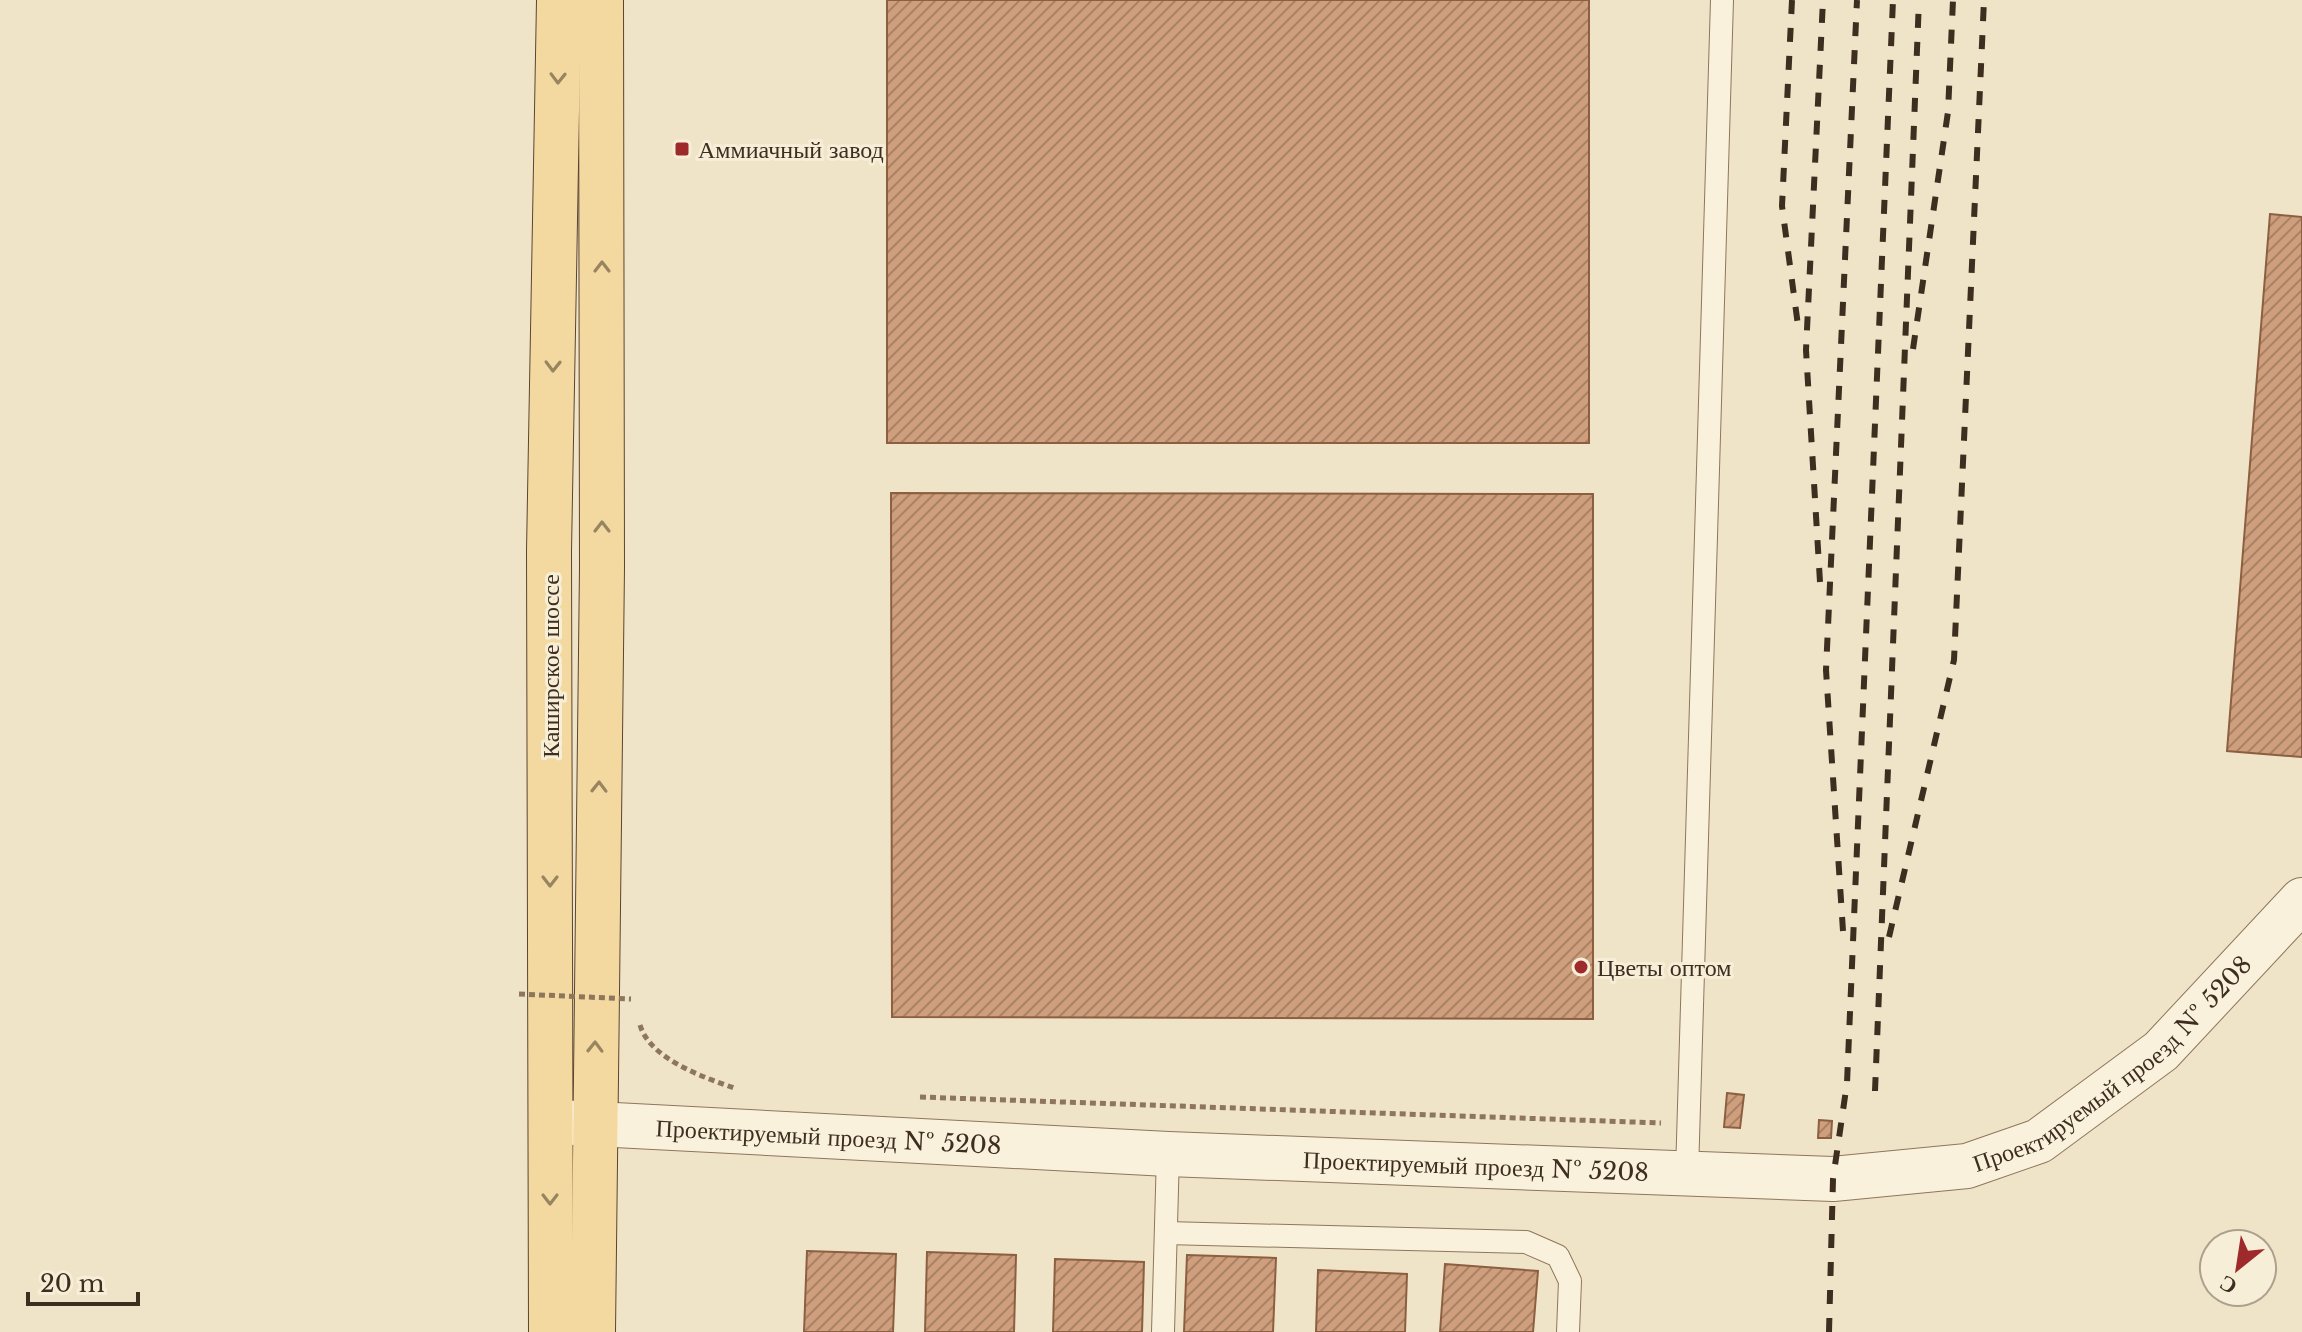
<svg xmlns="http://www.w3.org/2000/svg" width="2302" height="1332" font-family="'Libre Baskerville',serif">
<defs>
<pattern id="building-hatch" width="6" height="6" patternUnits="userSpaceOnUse" patternTransform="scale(2)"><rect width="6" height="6" fill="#cf9f7d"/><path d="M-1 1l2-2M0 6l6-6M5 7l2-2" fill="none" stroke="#a98266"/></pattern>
</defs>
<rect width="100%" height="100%" fill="#f0e4c8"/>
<g fill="url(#building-hatch)" stroke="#8d5f41" stroke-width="2">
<rect x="887" y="0" width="702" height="443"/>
<polygon points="2270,214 2302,217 2302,757 2227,751"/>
<polygon points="891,493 1593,494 1593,1019 892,1017"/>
<polygon points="1727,1093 1744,1095 1740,1128 1724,1127"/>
<polygon points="1819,1120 1832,1121 1831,1138 1818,1138"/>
<polygon points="807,1251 896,1254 893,1332 804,1332"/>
<polygon points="927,1252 1016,1255 1014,1332 925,1332"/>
<polygon points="1187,1255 1276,1258 1273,1332 1184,1332"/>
<polygon points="1055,1259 1144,1262 1142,1332 1053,1332"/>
<polygon points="1445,1264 1538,1271 1533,1332 1440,1332"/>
<polygon points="1318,1270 1407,1274 1405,1332 1316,1332"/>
</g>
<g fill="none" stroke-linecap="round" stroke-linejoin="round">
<defs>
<g id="service">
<polyline points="1687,1173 1722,0"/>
<polyline points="1166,1233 1526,1242 1558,1256 1570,1281 1568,1332"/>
<polyline points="1163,1332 1168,1154"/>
</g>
<g id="minor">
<path id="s1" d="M557 1122 1168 1154 1833 1179 1967 1166 2039 1141 2161 1051 2302 900"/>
</g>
<g id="primary">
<polyline points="551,1332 549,551 559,0"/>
<polyline points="593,1332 602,567 601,0"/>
</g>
</defs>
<use href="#service" stroke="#8d765c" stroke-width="24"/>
<use href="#minor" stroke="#8d765c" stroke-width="46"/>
<use href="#primary" stroke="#5b4430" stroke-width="46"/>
<g stroke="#8d765c" stroke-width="5" stroke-dasharray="6 4" stroke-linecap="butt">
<path d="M640 1025C650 1059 703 1077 734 1088"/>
<polyline points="920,1097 1661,1123"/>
</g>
<use href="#service" stroke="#faf1dc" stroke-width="22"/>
<use href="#minor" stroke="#faf1dc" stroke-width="44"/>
<use href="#primary" stroke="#f3d9a0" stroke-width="44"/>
<g stroke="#3d2e20" stroke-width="6" stroke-dasharray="14 14" stroke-linecap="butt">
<polyline points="1792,0 1782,206 1799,333"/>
<polyline points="1913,349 1948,112 1953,0"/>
<polyline points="1820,582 1806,350 1823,0"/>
<polyline points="1843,931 1826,670 1857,0"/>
<polyline points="1889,937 1954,660 1984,0"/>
<polyline points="1875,1091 1919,0"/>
<polyline points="1829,1332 1833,1179 1847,1083 1893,0"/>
</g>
<polyline stroke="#8d765c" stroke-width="5" stroke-dasharray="6 4" stroke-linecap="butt" points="519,994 631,999"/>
</g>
<defs><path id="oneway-chevron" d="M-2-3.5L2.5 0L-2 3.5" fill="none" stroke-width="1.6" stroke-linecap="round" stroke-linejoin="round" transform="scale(2)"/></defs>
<g stroke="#988460">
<use href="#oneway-chevron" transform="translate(558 78) rotate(91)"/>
<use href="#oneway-chevron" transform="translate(602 267) rotate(-90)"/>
<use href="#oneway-chevron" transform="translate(553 366) rotate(91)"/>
<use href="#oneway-chevron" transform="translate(602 527) rotate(-90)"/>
<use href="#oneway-chevron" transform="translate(599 787) rotate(-89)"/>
<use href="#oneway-chevron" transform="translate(550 881) rotate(90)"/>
<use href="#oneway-chevron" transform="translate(595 1047) rotate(-89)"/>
<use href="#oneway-chevron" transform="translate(550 1199) rotate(90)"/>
</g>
<g fill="#9e2a2b" stroke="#f7eed8" stroke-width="3">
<rect x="674" y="141" width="16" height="16" rx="4"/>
<circle cx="1581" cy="967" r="8"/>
</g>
<g text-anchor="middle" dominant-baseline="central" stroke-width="6" stroke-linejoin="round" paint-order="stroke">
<g font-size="24" fill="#3d2e20" stroke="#f7eed8" text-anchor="start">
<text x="698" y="149">Аммиачный завод</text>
<text x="1597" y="967">Цветы оптом</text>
</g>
<g font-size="24" fill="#3d2e20" stroke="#f7eed8">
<text transform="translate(550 666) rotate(-90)">Каширское шоссе</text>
<text stroke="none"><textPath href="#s1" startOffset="1592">Проектируемый проезд № 5208</textPath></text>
<text stroke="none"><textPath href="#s1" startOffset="272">Проектируемый проезд № 5208</textPath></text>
<text stroke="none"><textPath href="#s1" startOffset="920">Проектируемый проезд № 5208</textPath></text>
</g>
</g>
<g transform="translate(2238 1268) rotate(210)"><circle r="38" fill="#f7eed8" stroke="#ada18e" stroke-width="2"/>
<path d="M0-6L14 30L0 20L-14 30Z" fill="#9e2a2b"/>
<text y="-12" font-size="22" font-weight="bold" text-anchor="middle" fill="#3d2e20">С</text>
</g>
<path d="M28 1292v12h110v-12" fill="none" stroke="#3d2e20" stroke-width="4"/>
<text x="40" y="1292" font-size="24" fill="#3d2e20" stroke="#f7eed8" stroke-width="6" paint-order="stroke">20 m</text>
</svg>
